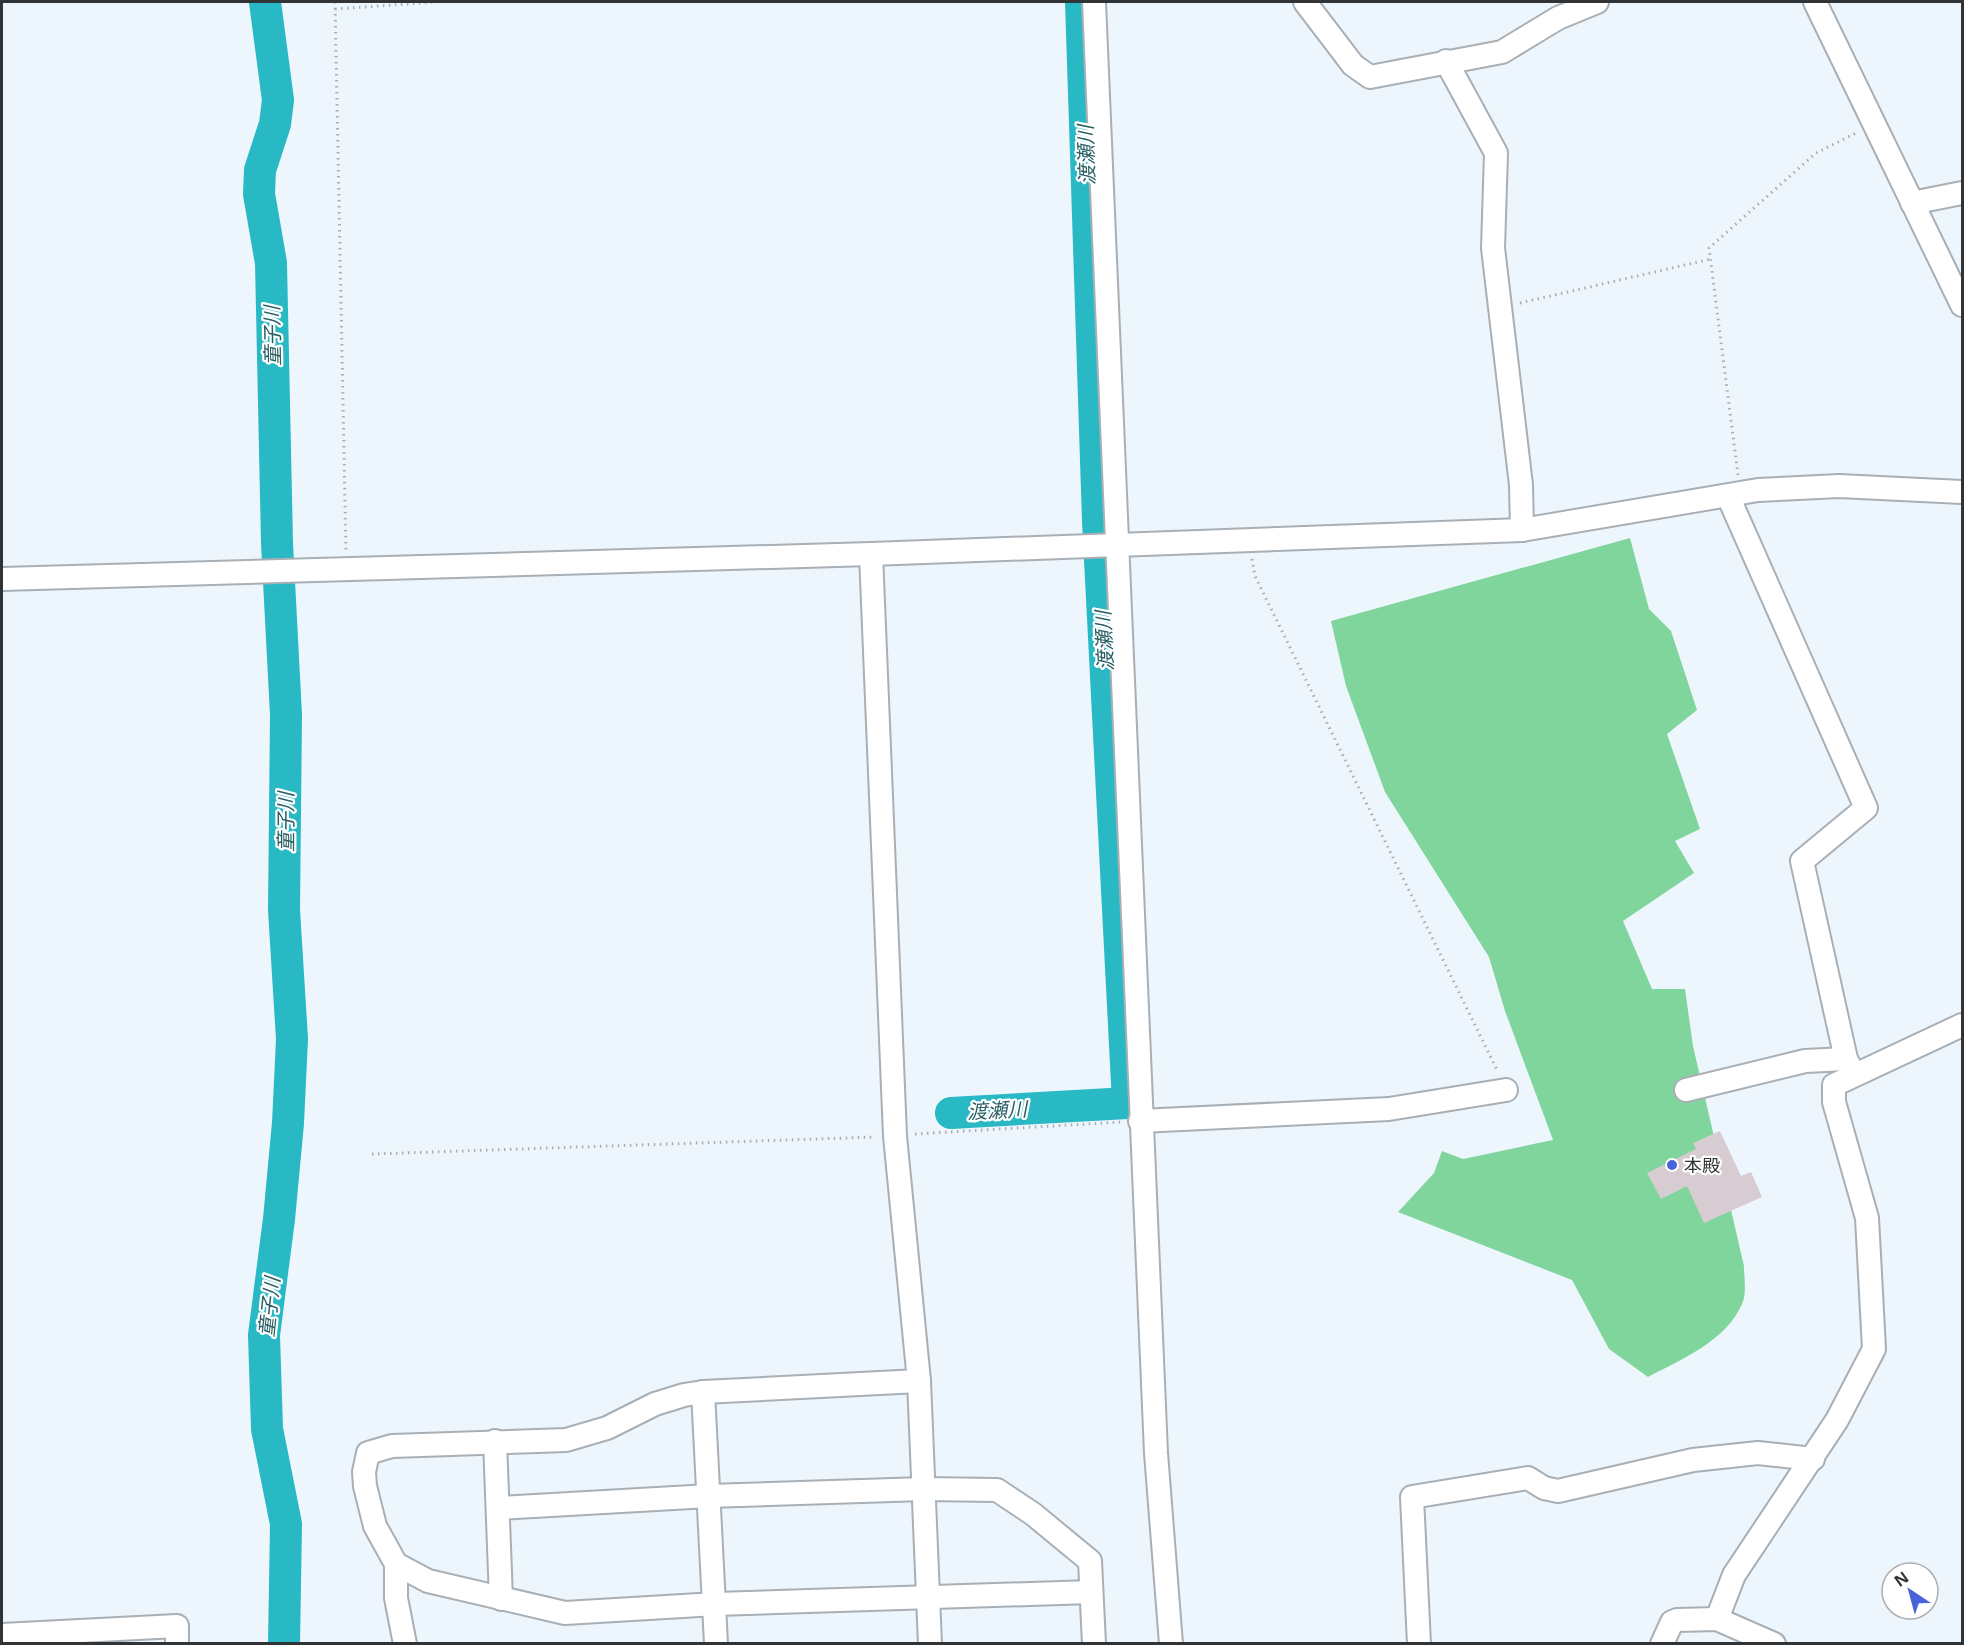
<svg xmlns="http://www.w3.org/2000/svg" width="1964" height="1645" font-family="'Open Sans','Noto Sans JP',sans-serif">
<rect width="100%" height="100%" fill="#eef6fd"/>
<path fill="#80d59d" d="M1630 538 1649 609 1671 631 1697 710 1667 734 1700 829 1675 841 1694 873 1623 921 1652 989H1685L1693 1046 1744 1266C1744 1277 1747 1294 1742 1304 1726 1341 1682 1359 1648 1377L1609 1349 1572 1280 1398 1212 1434 1173 1442 1151 1463 1159 1553 1140 1505 1011 1489 957 1385 792 1346 686 1331 621Z"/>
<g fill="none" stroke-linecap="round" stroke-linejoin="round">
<g stroke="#29b9c4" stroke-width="32">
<polyline points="265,2 278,100 275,124 260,170 259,194 271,263 277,543 286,715 284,910 292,1039 288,1123 279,1219 264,1335 267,1429 286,1524 284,1644"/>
<polyline points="951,1113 1128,1103 1098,521 1081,2"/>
</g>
</g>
<polygon fill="#d6ccd1" points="1720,1131 1741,1176 1751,1172 1762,1197 1704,1223 1687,1186 1661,1199 1647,1173 1696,1149 1693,1143"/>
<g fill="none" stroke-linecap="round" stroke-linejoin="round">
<defs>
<g id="minor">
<polyline points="1094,2 1156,1453 1171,1644"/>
<polyline points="1305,2 1353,65 1370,77 1502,52 1558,18 1597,2"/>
<polyline points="1815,2 1962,305"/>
<polyline points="1446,61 1496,153 1493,248 1521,485 1522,530"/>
<polyline points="1912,203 1962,193"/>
<polyline points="1728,496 1866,808 1802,861 1846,1059 1854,1074"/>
<polyline points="871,554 895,1136 919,1381 930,1644"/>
<polyline points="2,579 871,554 1522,530 1758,490 1839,486 1962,492"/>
<polyline points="1686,1090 1805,1061 1846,1059"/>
<polyline points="1140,1121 1389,1109 1506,1090"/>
<polyline points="919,1381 703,1392 684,1395 655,1404 607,1428 566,1440 392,1446 368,1453 364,1472 365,1486 375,1526 396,1564 428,1581 565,1613 716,1604 1091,1592"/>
<polyline points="703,1392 716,1644"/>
<polyline points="495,1441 501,1599"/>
<polyline points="500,1508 709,1496 923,1489 997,1490 1033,1514 1090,1561 1094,1644"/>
<polyline points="396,1564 396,1598 405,1644"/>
<polyline points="1717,1619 1734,1575 1837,1420 1874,1349 1867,1218 1834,1102 1834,1085 1962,1025"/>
<polyline points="2,1635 177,1626 177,1644"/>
<polyline points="1419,1644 1412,1497 1528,1478 1544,1488 1558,1491 1693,1460 1758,1453 1813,1459"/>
<polyline points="1662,1644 1672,1622 1677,1620 1717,1619 1774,1644"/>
</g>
</defs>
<use href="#minor" stroke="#a8afb5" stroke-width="26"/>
<g stroke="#a7aeb3" stroke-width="3" stroke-dasharray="1.5 4.5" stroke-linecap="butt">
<polyline points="335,2 346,552"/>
<polyline points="335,9 436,2"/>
<polyline points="1520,303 1711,259"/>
<polyline points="1738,475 1709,248 1816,153 1856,133"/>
<polyline points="1252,559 1255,576 1498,1072"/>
<polyline points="915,1134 1121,1122"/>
<polyline points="372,1154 875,1137"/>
</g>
<use href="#minor" stroke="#fff" stroke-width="22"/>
</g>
<circle fill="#4864d8" stroke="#fff" stroke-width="2" cx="1672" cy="1165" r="6"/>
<g text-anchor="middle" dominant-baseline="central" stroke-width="4.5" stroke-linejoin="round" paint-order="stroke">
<g font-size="18" fill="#313436" stroke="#fff" text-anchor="start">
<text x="1684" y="1165">本殿</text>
</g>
<g font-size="20" font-style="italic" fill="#285f64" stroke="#fff">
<text transform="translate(1086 155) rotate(-92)">渡瀬川</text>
<text transform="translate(272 336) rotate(-91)">童子川</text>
<text transform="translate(1104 641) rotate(-93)">渡瀬川</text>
<text transform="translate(285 822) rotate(-90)">童子川</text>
<text transform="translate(997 1110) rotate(-3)">渡瀬川</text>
<text transform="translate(269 1307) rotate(-84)">童子川</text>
</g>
</g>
<rect width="1964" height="1645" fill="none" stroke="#313436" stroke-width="6"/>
<g transform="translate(1910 1591) rotate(324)"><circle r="28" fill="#ffffff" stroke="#adaeaf" stroke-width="1.5"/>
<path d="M0-4.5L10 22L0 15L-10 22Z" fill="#4864d8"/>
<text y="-9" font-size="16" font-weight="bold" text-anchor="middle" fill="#313436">N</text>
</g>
</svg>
